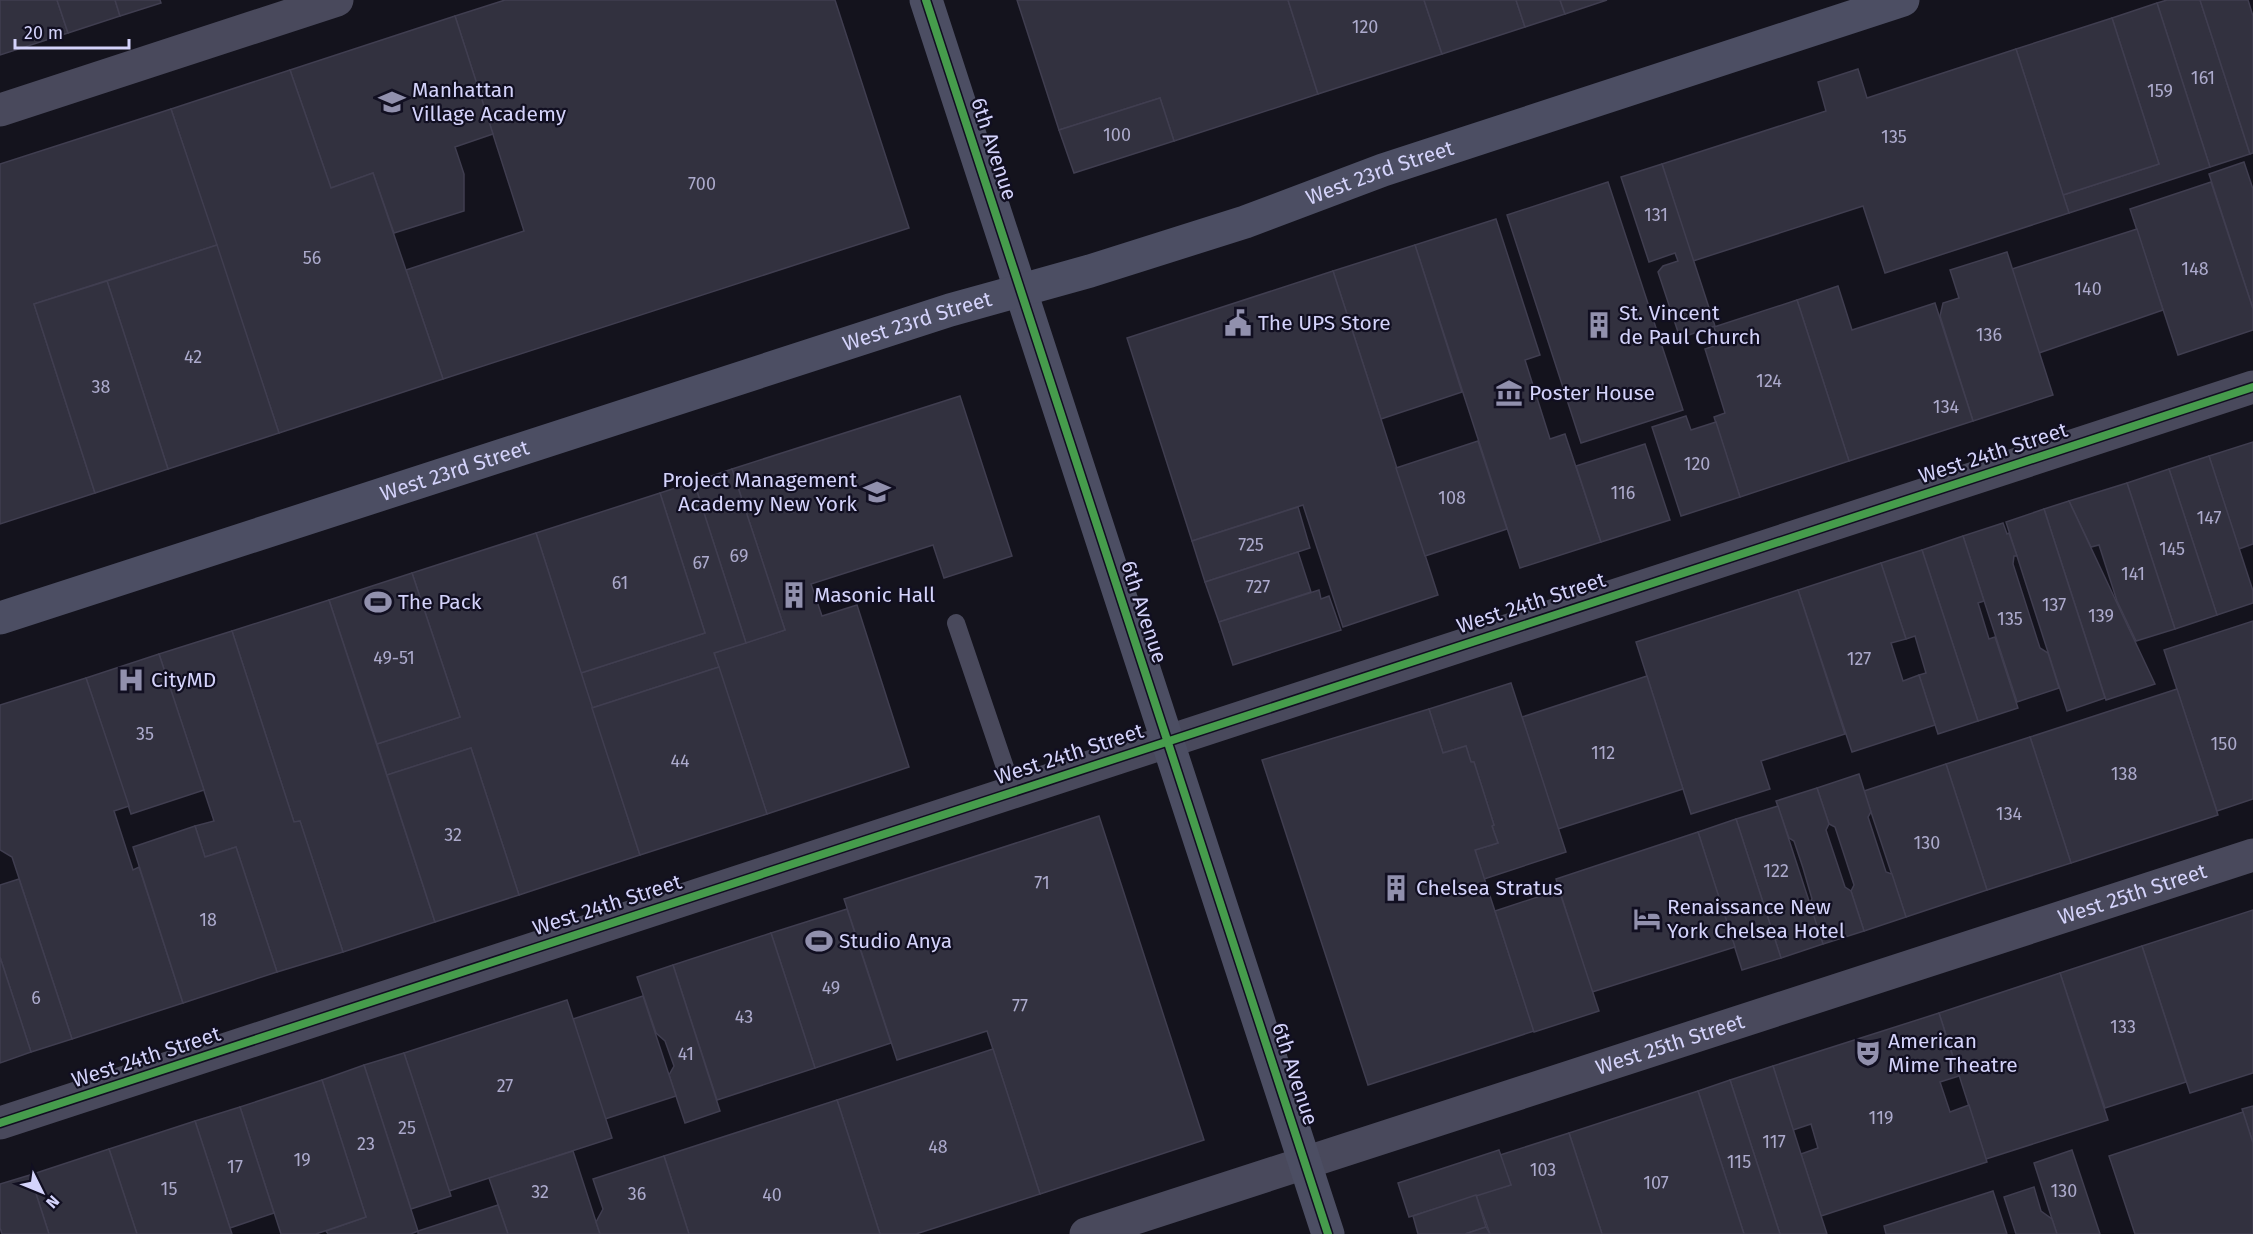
<svg xmlns="http://www.w3.org/2000/svg" width="2253" height="1234" font-family="'Fira Sans',sans-serif">
<rect width="100%" height="100%" fill="#14131d"/>
<g fill="#32313f" stroke="#403e50" stroke-width="1.5">
<polygon points="0,0 57,0 68,33 0,55"/>
<polygon points="57,0 115,0 120,16 68,33"/>
<polygon points="115,0 160,0 161,3 120,16"/>
<polygon points="505,0 835,0 909,228 443,379 406,270 524,231 455,16"/>
<polygon points="1017,0 1288,0 1318,94 1174,141 1160,98 1059,130"/>
<polygon points="1288,0 1424,0 1442,54 1318,94"/>
<polygon points="1424,0 1516,0 1525,27 1442,54"/>
<polygon points="1516,0 1560,0 1565,14 1525,27"/>
<polygon points="1560,0 1607,0 1565,14"/>
<polygon points="2167,0 2200,0 2250,154 2210,167 2157,3"/>
<polygon points="2200,0 2248,0 2253,16 2253,153 2250,154"/>
<polygon points="2157,3 2210,167 2069,213 2063,195 2159,164 2112,18"/>
<polygon points="455,16 493,134 455,147 464,174 464,211 394,233 373,173 331,188 290,70"/>
<polygon points="2112,18 2159,164 2063,195 2016,49"/>
<polygon points="2016,49 2069,213 1885,273 1863,206 1693,261 1662,164 1826,111 1818,82 1858,69 1867,98"/>
<polygon points="290,70 331,188 373,173 443,379 279,433 171,109"/>
<polygon points="1160,98 1174,141 1074,173 1059,130"/>
<polygon points="171,109 217,245 34,304 95,493 0,524 0,164"/>
<polygon points="2244,162 2253,189 2253,309 2209,174"/>
<polygon points="1662,164 1715,326 1680,338 1658,272 1663,266 1678,261 1675,253 1649,262 1621,177"/>
<polygon points="1608,182 1683,410 1581,443 1507,215"/>
<polygon points="2211,182 2253,309 2253,330 2178,355 2130,209"/>
<polygon points="1496,219 1540,355 1525,360 1550,439 1565,434 1601,542 1520,568 1415,245"/>
<polygon points="2137,229 2163,310 2039,353 2012,269"/>
<polygon points="217,245 279,433 168,469 107,281"/>
<polygon points="1415,245 1462,392 1381,419 1333,271"/>
<polygon points="2007,252 2053,395 1973,421 1940,316 1943,303 1959,298 1950,270"/>
<polygon points="1333,271 1438,595 1343,627 1303,505 1192,541 1127,338"/>
<polygon points="107,281 168,469 95,493 34,304"/>
<polygon points="1838,286 1852,330 1935,303 1973,421 1849,461 1797,300"/>
<polygon points="1797,300 1849,461 1740,497 1714,417 1725,413 1705,349 1720,344 1714,327"/>
<polygon points="960,396 1012,556 944,578 933,545 811,584 822,616 857,605 909,767 767,814 714,653 785,630 732,469"/>
<polygon points="1686,416 1691,430 1716,422 1740,497 1681,516 1652,427"/>
<polygon points="1478,441 1507,529 1425,556 1396,468"/>
<polygon points="2253,442 2253,544 2239,549 2209,456"/>
<polygon points="1645,444 1670,520 1601,542 1576,466"/>
<polygon points="2209,456 2253,591 2253,603 2217,615 2169,469"/>
<polygon points="732,469 785,630 746,643 694,482"/>
<polygon points="2169,469 2217,615 2175,629 2127,483"/>
<polygon points="694,482 746,643 714,653 719,667 592,708 581,673 705,633 660,493"/>
<polygon points="2127,483 2175,629 2136,641 2117,601 2099,545 2091,547 2069,501"/>
<polygon points="660,493 705,633 581,673 536,533"/>
<polygon points="2069,501 2155,684 2106,700 2044,509"/>
<polygon points="1298,507 1310,548 1205,582 1192,541"/>
<polygon points="2044,509 2105,698 2067,711 2006,522"/>
<polygon points="2003,523 2007,534 2009,533 2017,556 2014,556 2013,564 2040,648 2048,653 2059,688 2017,702 1963,536"/>
<polygon points="536,533 640,855 519,895 471,748 387,775 377,744 460,717 412,573"/>
<polygon points="1963,536 1984,601 1978,603 1989,639 1995,637 2018,708 1978,721 1922,550"/>
<polygon points="1922,550 1978,721 1938,734 1919,675 1926,673 1915,636 1906,639 1881,563"/>
<polygon points="1298,552 1311,592 1219,622 1205,582"/>
<polygon points="1881,563 1906,639 1891,643 1903,681 1919,675 1935,725 1852,752 1798,590"/>
<polygon points="412,573 460,717 377,744 329,600"/>
<polygon points="1319,590 1321,599 1329,596 1341,630 1233,665 1219,622"/>
<polygon points="1798,590 1845,734 1761,761 1770,789 1691,814 1636,642"/>
<polygon points="329,600 435,922 343,952 300,821 294,822 232,631"/>
<polygon points="2253,621 2253,799 2217,811 2164,650"/>
<polygon points="232,631 294,822 300,821 343,952 277,972 236,847 205,857 195,826 214,821 159,654"/>
<polygon points="159,654 204,790 131,814 86,678"/>
<polygon points="719,667 767,814 640,855 592,708"/>
<polygon points="1647,676 1683,789 1558,829 1522,717"/>
<polygon points="86,678 129,806 114,811 133,870 139,867 183,1003 72,1039 12,857 0,850 0,705"/>
<polygon points="1511,683 1566,852 1484,879 1475,850 1498,843 1492,826 1494,825 1474,762 1471,762 1466,746 1443,753 1429,709"/>
<polygon points="2177,689 2218,815 2071,863 2030,737"/>
<polygon points="1429,709 1443,753 1466,746 1471,762 1474,762 1494,825 1492,826 1498,843 1475,850 1534,1031 1368,1085 1262,760"/>
<polygon points="2030,737 2071,863 1987,890 1946,764"/>
<polygon points="471,748 519,895 435,922 387,775"/>
<polygon points="1946,764 1987,890 1906,917 1864,791"/>
<polygon points="1859,774 1871,812 1868,817 1886,872 1892,874 1906,917 1864,931 1851,891 1854,885 1835,827 1829,824 1817,788"/>
<polygon points="1817,788 1829,824 1826,830 1845,887 1851,891 1864,931 1823,944 1809,904 1812,899 1803,868 1794,841 1789,838 1776,801"/>
<polygon points="1778,806 1823,944 1781,958 1736,819"/>
<polygon points="1099,816 1204,1140 1040,1194 987,1031 897,1060 844,899"/>
<polygon points="1736,819 1781,958 1742,970 1698,832"/>
<polygon points="195,826 205,857 236,847 277,972 183,1003 133,847"/>
<polygon points="1698,832 1735,947 1592,992 1556,879"/>
<polygon points="19,879 72,1039 31,1052 0,957 0,885"/>
<polygon points="1559,890 1599,1011 1534,1032 1495,911"/>
<polygon points="847,909 891,1043 815,1068 771,933"/>
<polygon points="2253,910 2253,1073 2190,1093 2142,946"/>
<polygon points="771,933 815,1068 717,1100 673,965"/>
<polygon points="2142,946 2186,1082 2105,1108 2060,973"/>
<polygon points="0,957 31,1052 0,1063"/>
<polygon points="673,965 720,1111 685,1123 669,1075 674,1066 665,1041 656,1033 637,977"/>
<polygon points="2060,973 2108,1120 1986,1159 1939,1013"/>
<polygon points="643,996 676,1096 605,1119 573,1019"/>
<polygon points="567,1000 612,1138 449,1191 404,1053"/>
<polygon points="1939,1013 1959,1076 1940,1082 1950,1112 1969,1105 1987,1162 1821,1216 1801,1154 1818,1148 1811,1124 1793,1130 1773,1066"/>
<polygon points="993,1049 1040,1194 916,1234 880,1234 837,1100"/>
<polygon points="404,1053 451,1196 411,1209 364,1065"/>
<polygon points="364,1065 418,1231 411,1234 328,1234 326,1231 366,1217 322,1080"/>
<polygon points="1773,1066 1801,1154 1827,1234 1780,1234 1730,1080"/>
<polygon points="322,1080 366,1217 316,1234 281,1234 240,1107"/>
<polygon points="1730,1080 1780,1234 1744,1234 1698,1091"/>
<polygon points="1698,1091 1744,1234 1602,1234 1569,1133"/>
<polygon points="837,1100 880,1234 689,1234 664,1156"/>
<polygon points="2253,1106 2253,1143 2242,1109"/>
<polygon points="240,1107 274,1213 230,1228 195,1121"/>
<polygon points="2243,1112 2253,1143 2253,1234 2135,1234 2109,1156"/>
<polygon points="195,1121 232,1234 137,1234 109,1149"/>
<polygon points="1569,1133 1602,1234 1490,1234 1476,1195 1511,1185 1500,1155"/>
<polygon points="109,1149 137,1234 49,1234 30,1175"/>
<polygon points="1499,1150 1511,1185 1409,1217 1398,1183"/>
<polygon points="2072,1150 2100,1234 2057,1234 2052,1219 2034,1163"/>
<polygon points="573,1151 600,1234 508,1234 489,1178"/>
<polygon points="664,1156 689,1234 600,1234 596,1222 603,1209 593,1179"/>
<polygon points="30,1175 49,1234 2,1234 0,1228 0,1184"/>
<polygon points="2034,1187 2041,1211 2052,1219 2057,1234 2016,1234 2004,1197"/>
<polygon points="1993,1191 2007,1234 1886,1234 1884,1226"/>
<polygon points="1476,1195 1486,1227 1465,1234 1418,1234 1413,1216"/>
<polygon points="498,1205 508,1234 418,1234 418,1231"/>
<polygon points="1486,1227 1490,1234 1465,1234"/>
</g>
<g fill="none" stroke-linecap="round" stroke-linejoin="round">
<polyline stroke="#49495c" stroke-width="18" points="956,623 1013,791"/>
<g stroke="#49495c" stroke-width="33">
<polyline points="0,110 337,0"/>
<polyline points="0,1123 2253,387"/>
<path id="s1" d="M1086 1234 2253 855"/>
</g>
<g stroke="#4c4e63" stroke-width="33">
<polyline points="926,0 1328,1234"/>
<path id="s2" d="M0 618 950 310 1090 271 1245 222 1383 170 1903 0"/>
</g>
<defs>
<g id="cycleway">
<polyline points="926,0 1328,1234"/>
<polyline points="0,1123 2253,387"/>
</g>
</defs>
<use href="#cycleway" stroke="#110f21" stroke-width="11"/>
<use href="#cycleway" stroke="#469c4c" stroke-width="8"/>
</g>
<defs>
<symbol id="school-bare" viewBox="-9 -9 18 18"><path d="M0-5L7-2L0 1L-7-2ZM-4 1L0 2.5L4 1V4Q0 6-4 4Z" fill="#9190ad" stroke="#110f21" stroke-width="2.5" paint-order="stroke"/></symbol>
<symbol id="civic-bare" viewBox="-9 -9 18 18"><path d="M-.6-6.5H3V-4.5H.6V-3L4-1V1h2V6H-6V1h2V-1L-.6-3ZM-1.2 2.5V6h2.4V2.5Z" fill="#9190ad" stroke="#110f21" stroke-width="2.5" paint-order="stroke"/></symbol>
<symbol id="building-bare" viewBox="-9 -9 18 18"><path d="M-4-6H4V6H1V3H-1V6H-4ZM-2.5-4.3h1.7v1.8h-1.7ZM.8-4.3h1.7v1.8H.8ZM-2.5-1h1.7V.8h-1.7ZM.8-1h1.7V.8H.8Z" fill="#9190ad" stroke="#110f21" stroke-width="2.5" paint-order="stroke"/></symbol>
<symbol id="museum-bare" viewBox="-9 -9 18 18"><path d="M0-6L6-3V-2H-6V-3ZM-5-1h2V3h-2ZM-1-1h2V3h-2ZM3-1h2V3H3ZM-6 4H6V6H-6Z" fill="#9190ad" stroke="#110f21" stroke-width="2.5" paint-order="stroke"/></symbol>
<symbol id="university-bare" viewBox="-9 -9 18 18"><path d="M0-5L7-2L0 1L-7-2ZM-4 1L0 2.5L4 1V4Q0 6-4 4Z" fill="#9190ad" stroke="#110f21" stroke-width="2.5" paint-order="stroke"/></symbol>
<symbol id="stadium-bare" viewBox="-9 -9 18 18"><path d="M0-5a6.5 5 0 1 0 0 10a6.5 5 0 1 0 0-10ZM-3.5-1.8h7v3.6h-7Z" fill="#9190ad" stroke="#110f21" stroke-width="2.5" paint-order="stroke"/></symbol>
<symbol id="hospital-bare" viewBox="-9 -9 18 18"><path d="M-5-5h3v3.5h4V-5h3V5h-3V1.5h-4V5h-3Z" fill="#9190ad" stroke="#110f21" stroke-width="2.5" paint-order="stroke"/></symbol>
<symbol id="hotel-bare" viewBox="-9 -9 18 18"><path d="M-6-4.5h1.5V1H6V5H4.5V3h-9V5H-6ZM-4 0a1.8 1.8 0 1 1 3.6 0ZM.5 0V-2.5h3Q6-2.5 6 0Z" fill="#9190ad" stroke="#110f21" stroke-width="2.5" paint-order="stroke"/></symbol>
<symbol id="theatre-bare" viewBox="-9 -9 18 18"><path d="M-5-5.5Q0-4 5-5.5V0Q5 5 0 6Q-5 5-5 0ZM-3.3-2.5H-1v1.5H-3.3ZM1-2.5H3.3v1.5H1ZM-2.8 1Q0 5.5 2.8 1Z" fill="#9190ad" stroke="#110f21" stroke-width="2.5" paint-order="stroke"/></symbol>
</defs>
<g fill-rule="evenodd">
<use href="#school-bare" x="373" y="83" width="38" height="38"/>
<use href="#civic-bare" x="1219" y="304" width="38" height="38"/>
<use href="#building-bare" x="1580" y="306" width="38" height="38"/>
<use href="#museum-bare" x="1490" y="374" width="38" height="38"/>
<use href="#university-bare" x="858" y="473" width="38" height="38"/>
<use href="#building-bare" x="775" y="576" width="38" height="38"/>
<use href="#stadium-bare" x="359" y="583" width="38" height="38"/>
<use href="#hospital-bare" x="112" y="661" width="38" height="38"/>
<use href="#building-bare" x="1377" y="869" width="38" height="38"/>
<use href="#hotel-bare" x="1628" y="900" width="38" height="38"/>
<use href="#stadium-bare" x="800" y="922" width="38" height="38"/>
<use href="#theatre-bare" x="1849" y="1034" width="38" height="38"/>
</g>
<g text-anchor="middle" dominant-baseline="central" stroke-width="4.5" stroke-linejoin="round" paint-order="stroke">
<g font-size="18" fill="#acaacc">
<text x="1365" y="27">120</text>
<text x="2203" y="78">161</text>
<text x="2160" y="91">159</text>
<text x="1117" y="135">100</text>
<text x="1894" y="137">135</text>
<text x="702" y="184">700</text>
<text x="1656" y="215">131</text>
<text x="312" y="258">56</text>
<text x="2195" y="269">148</text>
<text x="2088" y="289">140</text>
<text x="1989" y="335">136</text>
<text x="193" y="357">42</text>
<text x="1769" y="381">124</text>
<text x="101" y="387">38</text>
<text x="1946" y="407">134</text>
<text x="1697" y="464">120</text>
<text x="1623" y="493">116</text>
<text x="1452" y="498">108</text>
<text x="2209" y="518">147</text>
<text x="1251" y="545">725</text>
<text x="2172" y="549">145</text>
<text x="739" y="556">69</text>
<text x="701" y="563">67</text>
<text x="2133" y="574">141</text>
<text x="620" y="583">61</text>
<text x="1258" y="587">727</text>
<text x="2054" y="605">137</text>
<text x="2101" y="616">139</text>
<text x="2010" y="619">135</text>
<text x="394" y="658">49-51</text>
<text x="1859" y="659">127</text>
<text x="145" y="734">35</text>
<text x="2224" y="744">150</text>
<text x="1603" y="753">112</text>
<text x="680" y="761">44</text>
<text x="2124" y="774">138</text>
<text x="2009" y="814">134</text>
<text x="453" y="835">32</text>
<text x="1927" y="843">130</text>
<text x="1776" y="871">122</text>
<text x="1042" y="883">71</text>
<text x="208" y="920">18</text>
<text x="831" y="988">49</text>
<text x="36" y="998">6</text>
<text x="1020" y="1006">77</text>
<text x="744" y="1017">43</text>
<text x="2123" y="1027">133</text>
<text x="686" y="1054">41</text>
<text x="505" y="1086">27</text>
<text x="1881" y="1118">119</text>
<text x="407" y="1128">25</text>
<text x="1774" y="1142">117</text>
<text x="366" y="1144">23</text>
<text x="938" y="1147">48</text>
<text x="302" y="1160">19</text>
<text x="1739" y="1162">115</text>
<text x="235" y="1167">17</text>
<text x="1543" y="1170">103</text>
<text x="1656" y="1183">107</text>
<text x="169" y="1189">15</text>
<text x="2064" y="1191">130</text>
<text x="540" y="1192">32</text>
<text x="637" y="1194">36</text>
<text x="772" y="1195">40</text>
</g>
<g font-size="21" fill="#d4d3fb" stroke="#110f21" text-anchor="start">
<text x="412" y="90">Manhattan<tspan x="412" dy="24">Village Academy</tspan></text>
<text x="1619" y="313">St. Vincent<tspan x="1619" dy="24">de Paul Church</tspan></text>
<text x="1258" y="323">The UPS Store</text>
<text x="1529" y="393">Poster House</text>
<text x="857" y="480" text-anchor="end">Project Management<tspan x="857" dy="24">Academy New York</tspan></text>
<text x="814" y="595">Masonic Hall</text>
<text x="398" y="602">The Pack</text>
<text x="151" y="680">CityMD</text>
<text x="1416" y="888">Chelsea Stratus</text>
<text x="1667" y="907">Renaissance New<tspan x="1667" dy="24">York Chelsea Hotel</tspan></text>
<text x="839" y="941">Studio Anya</text>
<text x="1888" y="1041">American<tspan x="1888" dy="24">Mime Theatre</tspan></text>
</g>
<g font-size="21" fill="#d4d3fb" stroke="#110f21">
<text transform="translate(994 149) rotate(72)">6th Avenue</text>
<text stroke="none"><textPath href="#s2" startOffset="1450">West 23rd Street</textPath></text>
<text stroke="none"><textPath href="#s2" startOffset="964">West 23rd Street</textPath></text>
<text transform="translate(1993 453) rotate(-18)">West 24th Street</text>
<text stroke="none"><textPath href="#s2" startOffset="478">West 23rd Street</textPath></text>
<text transform="translate(1531 603) rotate(-18)">West 24th Street</text>
<text transform="translate(1144 612) rotate(72)">6th Avenue</text>
<text transform="translate(1069 754) rotate(-18)">West 24th Street</text>
<text stroke="none"><textPath href="#s1" startOffset="1100">West 25th Street</textPath></text>
<text transform="translate(607 905) rotate(-18)">West 24th Street</text>
<text stroke="none"><textPath href="#s1" startOffset="614">West 25th Street</textPath></text>
<text transform="translate(146 1057) rotate(-18)">West 24th Street</text>
<text transform="translate(1295 1074) rotate(72)">6th Avenue</text>
</g>
</g>
<g transform="translate(42 1192) rotate(133)" stroke="#110f21" stroke-width="4.5" paint-order="stroke">
<path d="M0-4.5L10 22L0 15L-10 22Z" fill="#d4d3fb"/>
<text y="-9" font-size="16" font-weight="bold" text-anchor="middle" fill="#d4d3fb">N</text>
</g>
<path d="M15 39v9h114v-9" fill="none" stroke="#d4d3fb" stroke-width="3"/>
<text x="24" y="39" font-size="18" fill="#d4d3fb" stroke="#110f21" stroke-width="4.5" paint-order="stroke">20 m</text>
</svg>
